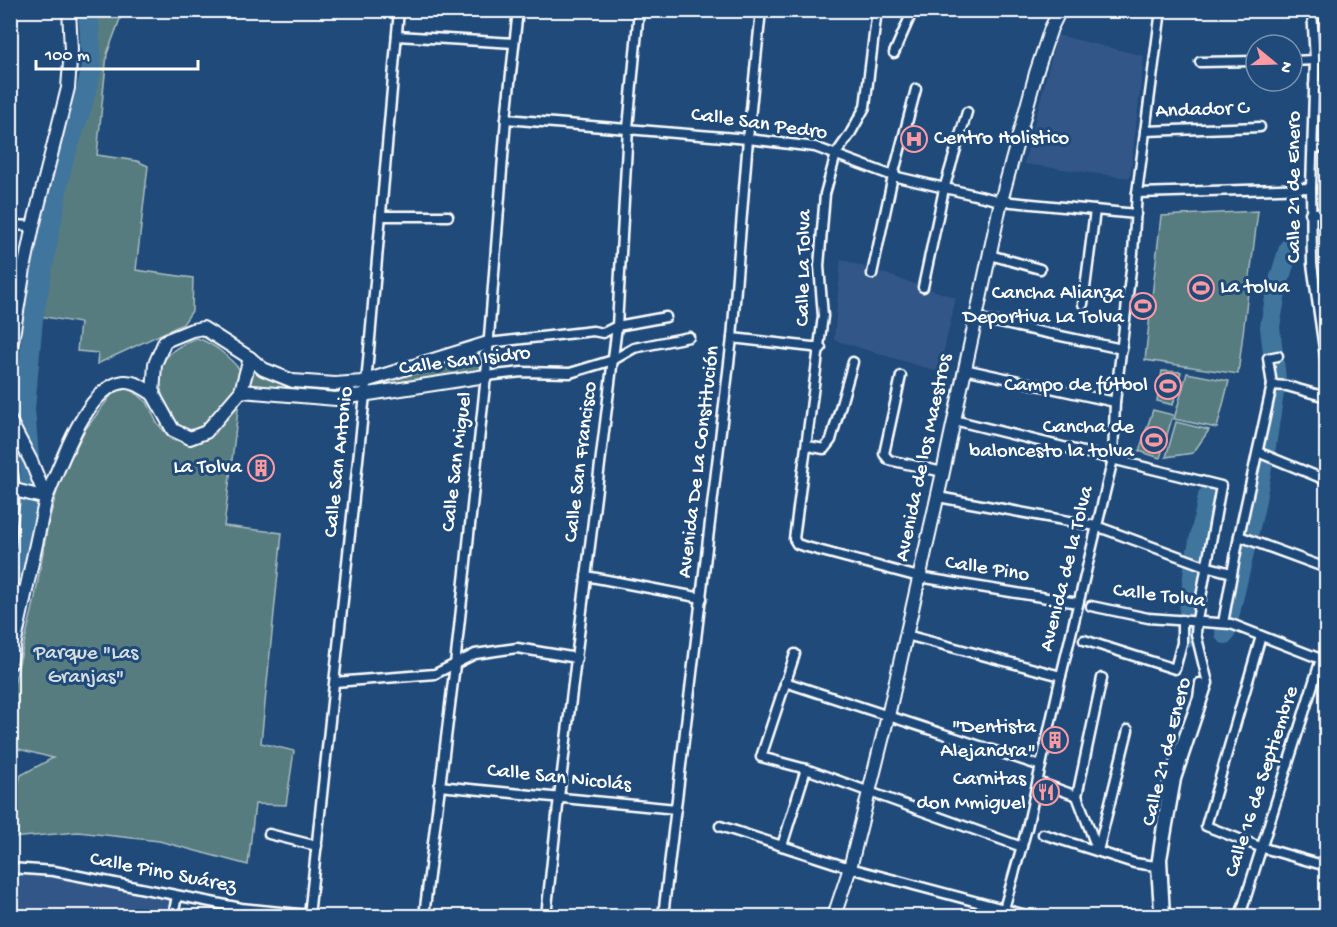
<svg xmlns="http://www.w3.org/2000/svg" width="1337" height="927" font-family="'Gochi Hand',sans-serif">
<rect width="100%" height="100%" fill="#1f4a7a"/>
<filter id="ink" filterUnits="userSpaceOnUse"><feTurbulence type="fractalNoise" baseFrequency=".0167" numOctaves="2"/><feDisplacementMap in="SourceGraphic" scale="12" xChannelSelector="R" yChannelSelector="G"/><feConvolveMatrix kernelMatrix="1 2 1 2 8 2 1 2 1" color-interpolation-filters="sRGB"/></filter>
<g filter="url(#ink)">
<g fill="#325787">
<polygon points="1057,35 1144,56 1130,178 1024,164"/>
<polygon points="841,259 956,298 939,372 834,340"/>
<polygon points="11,873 59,877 171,901 168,916 11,916"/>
</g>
<g fill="#567b80" stroke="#aabdc0" stroke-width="1.5">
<polygon points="92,11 123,11 107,54 97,155 137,161 148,166 136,270 193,278 192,311 183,324 97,364 98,353 77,351 80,323 39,316 48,271 54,222 66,164 96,67"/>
<polygon points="1258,211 1238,374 1145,360 1161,216"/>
<path d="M197 338C216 345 228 356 241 371L236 391 218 408 204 427 192 432 178 428C155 388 145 357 197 338Z"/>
<polygon points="479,349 481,375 366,395 241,391 250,358 293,381 368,375"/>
<polygon points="1162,371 1181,372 1173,405 1157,401"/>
<polygon points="1187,373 1229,381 1217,428 1174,419"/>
<polygon points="130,389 147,402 157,423 172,440 209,438 239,402 224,526 282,533 261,743 294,751 286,805 255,804 248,865 159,841 78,832 11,838 11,805 21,775 53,758 11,747 11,696 34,603 48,524 61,477 85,430 115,390"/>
<polygon points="1153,410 1173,415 1160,458 1139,451"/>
<polygon points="1176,422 1209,430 1193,453 1166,457"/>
</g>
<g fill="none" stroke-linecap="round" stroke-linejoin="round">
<g stroke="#41749e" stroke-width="20">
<polyline points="10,611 22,573 31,481 25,409 33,319 62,164 83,103 92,67 88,10"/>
<polyline points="1225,634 1254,510 1266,446 1276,379 1270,327 1277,287 1289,248"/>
<polyline points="1186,638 1194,567 1208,496"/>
</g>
<defs>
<g id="street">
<polyline points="877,10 865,107 850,134 836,154 825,194 819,266 823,316 794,539 797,544 803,546 919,577 1078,603"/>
<polyline points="1312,10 1315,60 1311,188 1312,264 1326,363"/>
<polyline points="1312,14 1326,15"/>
<polyline points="397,36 514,43"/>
<polyline points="894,53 913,10"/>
<polyline points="1292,61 1315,60"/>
<polyline points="1200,62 1256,61"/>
<polyline points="1314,85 1326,85"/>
<polyline points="506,119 748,139 815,147 893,176 1001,201 1136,214"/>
<polyline points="1145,131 1260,127"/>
<polyline points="1313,148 1326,147"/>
<polyline points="1137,193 1311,188"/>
<polyline points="1310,213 1326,213"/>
<polyline points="381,216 448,216"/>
<polyline points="10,225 33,226"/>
<polyline points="990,255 1040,269"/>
<polyline points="872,274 893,176 916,89"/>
<polyline points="923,287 944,189 967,112"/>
<polyline points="1083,304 1095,210"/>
<polyline points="976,318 1122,349"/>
<polyline points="732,338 821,348"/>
<polyline points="488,343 593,331 603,333 617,326 666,317"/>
<polyline points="964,369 1115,402"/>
<polyline points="486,376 522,372 570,373 613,360 634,348 689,337"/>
<polyline points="901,376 884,454 889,460 943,472"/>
<polyline points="1272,385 1287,386 1326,397"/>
<polyline points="954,420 1221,486 1197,620 1196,634 1208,683 1176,779 1162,859 1165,916"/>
<polyline points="808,446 824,449 831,440 853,362"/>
<polyline points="1258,451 1260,453 1326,480"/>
<polyline points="10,453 15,490 10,546"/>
<polyline points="938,497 1096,526 1205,566 1232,573"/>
<polyline points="1239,536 1326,568"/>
<polyline points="586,576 702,598"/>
<polyline points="10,585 26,596"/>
<polyline points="1091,606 1148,618 1231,624 1326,661"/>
<polyline points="1223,623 1239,536 1272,385 1268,358 1278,356"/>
<polyline points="906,635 1061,676"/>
<polyline points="1261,636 1206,826 1260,847 1326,866"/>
<polyline points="1084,640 1175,669 1182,643 1182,620"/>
<polyline points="795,654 761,757 806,769 1022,847"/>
<polyline points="335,682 435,674 475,654 517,648 577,658"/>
<polyline points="785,682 1041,766"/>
<polyline points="439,786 676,809"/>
<polyline points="1040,790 1041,783 1077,796 1098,851"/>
<polyline points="1077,796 1102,678 1101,684"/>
<polyline points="720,826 850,868 1030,916"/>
<polyline points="269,834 317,846"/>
<polyline points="1043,834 1134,863 1156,866"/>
<polyline points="782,846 806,769"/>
<polyline points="1098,851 1128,730"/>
<polyline points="10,868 54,871 241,908 309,915"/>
<polyline points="173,916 177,896"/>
<polyline points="309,916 365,395 399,10"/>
<polyline points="424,916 455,665 486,376 506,119 518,10"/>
<polyline points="546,916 559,797 617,326 628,128 639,10"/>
<polyline points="663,916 732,338 748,139 761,10"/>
<polyline points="1002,916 1027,828 1061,676 1113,459 1115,402 1133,253 1137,193 1161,10"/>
<polyline points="1157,916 1159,910 1156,866 1169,777 1198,698 1200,683"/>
<polyline points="1240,916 1321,659"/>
</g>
<g id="secondary">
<polygon points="203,328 250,358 241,391 206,432 190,438 173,430 153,394 155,364 165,341 192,330"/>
<polyline points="10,354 24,269 33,226 68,88 71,50 69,10"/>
<polyline points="250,358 263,369 293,381 335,384 362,382 488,343"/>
<polyline points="241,391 336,399 486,376"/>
<polyline points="10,421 31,461 46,498 10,664"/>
<path d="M15 490 46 498C60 467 86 386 124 382 136 381 144 389 153 394"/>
<polyline points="834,916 850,868 888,716 943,472 1001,201 1036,73 1051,28 1060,10"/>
</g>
</defs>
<use href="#street" stroke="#fff" stroke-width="13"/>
<use href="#secondary" stroke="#fff" stroke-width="16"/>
<use href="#street" stroke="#1f4a7a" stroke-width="8"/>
<use href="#secondary" stroke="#1f4a7a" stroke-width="12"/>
</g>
</g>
<defs>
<symbol id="hospital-ring" viewBox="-11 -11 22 22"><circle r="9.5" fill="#1f4a7a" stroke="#ff9aa2" stroke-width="1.5"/><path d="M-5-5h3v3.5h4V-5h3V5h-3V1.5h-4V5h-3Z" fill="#ff9aa2"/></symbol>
<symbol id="stadium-ring" viewBox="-11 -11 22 22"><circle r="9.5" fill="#1f4a7a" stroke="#ff9aa2" stroke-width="1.5"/><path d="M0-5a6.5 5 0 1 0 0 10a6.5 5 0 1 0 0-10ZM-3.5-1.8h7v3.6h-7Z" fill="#ff9aa2"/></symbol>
<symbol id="building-ring" viewBox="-11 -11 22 22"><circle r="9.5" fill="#1f4a7a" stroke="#ff9aa2" stroke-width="1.5"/><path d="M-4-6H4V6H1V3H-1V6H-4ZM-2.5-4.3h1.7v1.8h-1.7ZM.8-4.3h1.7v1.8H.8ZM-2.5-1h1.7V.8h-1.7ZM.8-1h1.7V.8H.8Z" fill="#ff9aa2"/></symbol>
<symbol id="restaurant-ring" viewBox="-11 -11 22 22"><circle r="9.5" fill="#1f4a7a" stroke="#ff9aa2" stroke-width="1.5"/><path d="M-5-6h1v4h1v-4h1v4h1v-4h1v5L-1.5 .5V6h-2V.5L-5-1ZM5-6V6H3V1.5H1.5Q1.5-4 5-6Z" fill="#ff9aa2"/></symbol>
</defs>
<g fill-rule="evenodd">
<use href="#hospital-ring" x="899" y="124" width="30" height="30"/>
<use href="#stadium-ring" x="1186" y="273" width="30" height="30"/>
<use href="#stadium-ring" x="1128" y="291" width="30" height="30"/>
<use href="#stadium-ring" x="1153" y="371" width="30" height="30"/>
<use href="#stadium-ring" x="1139" y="425" width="30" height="30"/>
<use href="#building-ring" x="246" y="453" width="30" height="30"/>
<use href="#building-ring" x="1040" y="725" width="30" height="30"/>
<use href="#restaurant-ring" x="1031" y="777" width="30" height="30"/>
</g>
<g text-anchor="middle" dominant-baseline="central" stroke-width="6" stroke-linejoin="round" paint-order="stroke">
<g font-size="21" fill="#fff" stroke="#1f4a7a">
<text transform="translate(1202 111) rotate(-2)">Andador C</text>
<text transform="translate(759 125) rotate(8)">Calle San Pedro</text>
<text transform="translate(1295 187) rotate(-90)">Calle 21 de Enero</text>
<text transform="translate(805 268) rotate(-89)">Calle La Tolva</text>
<text transform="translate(465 362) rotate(-7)">Calle San Isidro</text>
<text transform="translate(925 458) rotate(-78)">Avenida de los Maestros</text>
<text transform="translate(340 462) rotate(-84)">Calle San Antonio</text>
<text transform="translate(458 462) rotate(-83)">Calle San Miguel</text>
<text transform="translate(582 462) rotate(-83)">Calle San Francisco</text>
<text transform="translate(700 462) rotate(-83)">Avenida De La Constitución</text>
<text transform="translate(1068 569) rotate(-76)">Avenida de la Tolva</text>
<text transform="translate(987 570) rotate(9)">Calle Pino</text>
<text transform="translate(1159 597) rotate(7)">Calle Tolva</text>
<text transform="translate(1168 752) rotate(-76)">Calle 21 de Enero</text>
<text transform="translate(559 779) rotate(6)">Calle San Nicolás</text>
<text transform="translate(1263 782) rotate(-72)">Calle 16 de Septiembre</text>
<text transform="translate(163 874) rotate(11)">Calle Pino Suárez</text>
</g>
<g font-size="21" fill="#fff" stroke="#1f4a7a" text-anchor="end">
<text x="934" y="139" text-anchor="start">Centro Holistico</text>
<text x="1220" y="288" text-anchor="start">La tolva</text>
<text x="1124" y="294">Cancha Alianza<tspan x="1124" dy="24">Deportiva La Tolva</tspan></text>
<text x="1148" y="386">Campo de fútbol</text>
<text x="1134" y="428">Cancha de<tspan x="1134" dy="24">baloncesto la tolva</tspan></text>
<text x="242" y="468">La Tolva</text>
<text x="1036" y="728">"Dentista<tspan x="1036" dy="24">Alejandra"</tspan></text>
<text x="1026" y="780">Carnitas<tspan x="1026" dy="24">don Mmiguel</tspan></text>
</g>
<g font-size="21" fill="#d5dedf" stroke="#1f4a7a">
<text x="86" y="654">Parque "Las<tspan x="86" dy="24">Granjas"</tspan></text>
</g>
</g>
<rect width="1337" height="927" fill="none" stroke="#1f4a7a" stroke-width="36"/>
<rect x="18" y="18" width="1301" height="891" fill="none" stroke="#fff" stroke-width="2" filter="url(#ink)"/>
<g transform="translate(1274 63) rotate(109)"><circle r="28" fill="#1f4a7a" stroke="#7992af" stroke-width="1.5"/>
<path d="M0-4.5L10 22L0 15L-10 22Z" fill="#ff9aa2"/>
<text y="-9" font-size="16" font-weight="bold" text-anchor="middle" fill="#ffffff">N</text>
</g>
<path d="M36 60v9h162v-9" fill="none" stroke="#ffffff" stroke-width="3"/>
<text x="45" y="60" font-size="18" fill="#ffffff" stroke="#1f4a7a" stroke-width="4.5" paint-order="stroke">100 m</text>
</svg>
